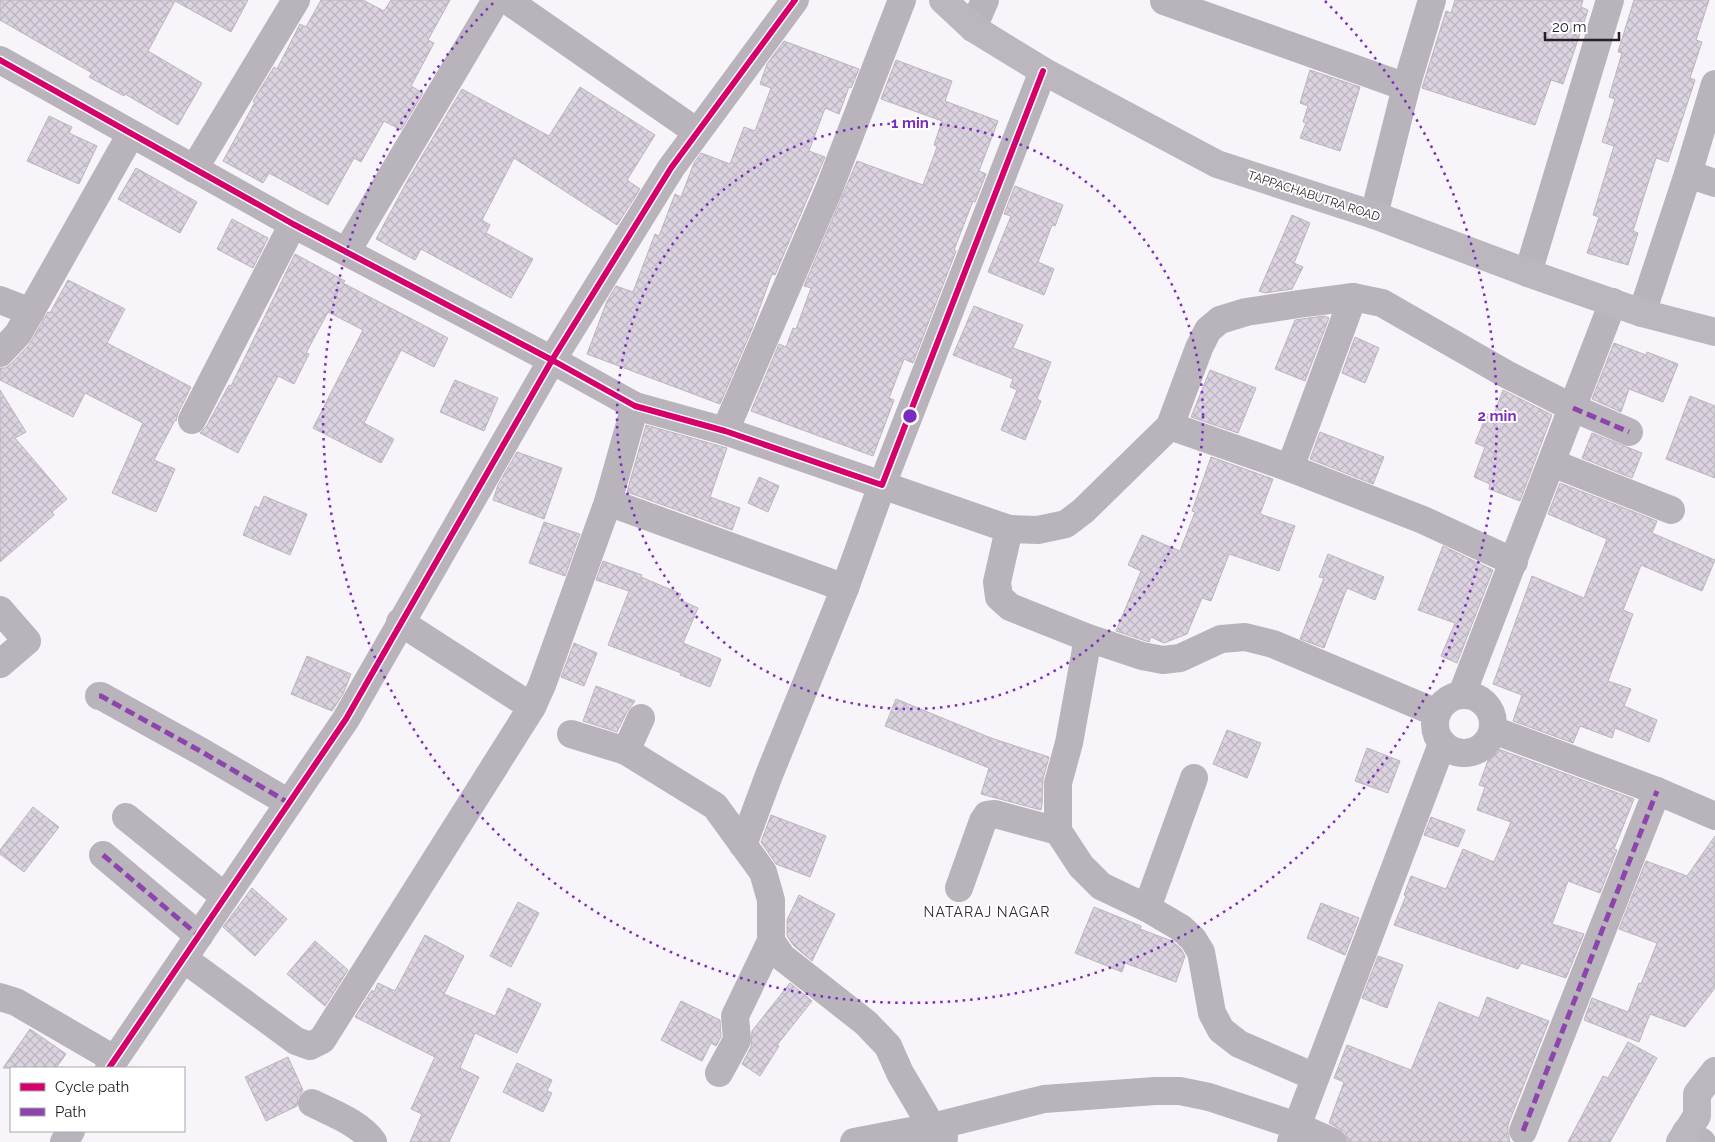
<svg xmlns="http://www.w3.org/2000/svg" width="1715" height="1142" font-family="Raleway,sans-serif">
<defs>
<pattern id="building-cross-hatch" width="8" height="8" patternUnits="userSpaceOnUse" patternTransform="scale(1.25)"><rect width="8" height="8" fill="#dbd3e0"/><path d="M0 0l8 8M0 8l8-8" fill="none" stroke="#bcb5c0"/></pattern>
</defs>
<rect width="100%" height="100%" fill="#f8f5fa"/>
<g fill="url(#building-cross-hatch)" stroke="#bab6bc">
<polygon points="0,0 248,0 231,32 175,1 148,51 202,83 178,125 125,94 124,96 89,77 92,73 0,20"/>
<polygon points="321,0 363,0 384,11 391,0 450,0 428,40 434,43 411,86 423,93 401,130 384,121 361,162 354,158 328,205 269,173 263,183 223,161 255,102 253,101 274,67 277,69 300,24 306,27"/>
<polygon points="1455,0 1583,0 1581,7 1588,10 1563,84 1551,80 1535,125 1422,88 1446,11 1451,13"/>
<polygon points="1634,0 1709,0 1696,40 1702,42 1690,78 1695,80 1668,162 1656,158 1633,231 1638,233 1628,265 1587,253 1599,217 1593,215 1614,146 1602,142 1615,99 1609,97 1622,53 1618,52"/>
<polygon points="784,41 859,69 851,88 849,87 839,114 825,108 809,151 825,157 775,275 772,274 752,329 720,404 587,354 607,301 616,286 633,292 655,234 659,236 675,194 681,197 694,163 701,153 730,164 744,127 755,131 771,88 760,84 767,64"/>
<polygon points="896,60 952,81 945,101 998,121 979,171 986,174 975,202 973,201 954,250 956,251 913,363 904,359 889,398 894,400 873,456 751,411 779,344 786,347 793,328 796,329 811,288 804,286 857,161 923,185 937,147 934,145 942,121 881,99"/>
<polygon points="1310,70 1360,87 1340,151 1300,138 1306,123 1303,122 1308,106 1300,103"/>
<polygon points="580,87 655,135 627,180 640,189 617,225 514,158 482,220 490,225 486,233 533,259 511,298 421,249 415,260 376,239 409,178 462,89 549,136"/>
<polygon points="49,116 72,127 69,133 97,146 79,184 27,161"/>
<polygon points="136,168 197,202 180,233 118,199"/>
<polygon points="1015,186 1063,205 1055,226 1052,225 1038,262 1054,269 1044,295 988,272 1011,216 1004,214"/>
<polygon points="1292,215 1310,223 1294,263 1303,267 1292,289 1265,293 1259,291"/>
<polygon points="232,219 268,238 253,268 217,249"/>
<polygon points="295,254 345,281 343,283 448,338 434,367 401,350 364,423 394,439 381,463 313,428 363,330 328,312 306,353 309,354 294,384 278,376 238,453 200,433 206,427 229,385 231,386"/>
<polygon points="68,280 125,309 107,343 191,387 178,413 176,421 175,420 154,460 175,469 156,512 112,493 143,423 85,393 73,417 0,380 0,368 5,368 11,364 29,345 48,312 50,313"/>
<polygon points="974,306 1023,325 1013,348 1051,362 1037,399 1041,401 1025,440 1001,430 1017,390 1010,387 1013,379 953,355"/>
<polygon points="1324,316 1329,318 1305,381 1275,369 1295,320"/>
<polygon points="1355,337 1379,348 1365,383 1342,373"/>
<polygon points="1614,343 1646,355 1647,352 1678,364 1663,402 1629,389 1621,412 1592,399"/>
<polygon points="1210,370 1256,388 1238,433 1191,417"/>
<polygon points="455,380 498,398 484,431 440,412"/>
<polygon points="0,390 26,432 15,438 67,499 52,512 54,515 0,562"/>
<polygon points="1503,390 1552,415 1520,501 1489,489 1490,484 1474,477 1485,447 1475,443 1487,414 1493,417"/>
<polygon points="1690,396 1715,406 1715,478 1666,459"/>
<polygon points="646,425 727,448 710,497 740,508 732,530 627,492"/>
<polygon points="1320,432 1384,457 1373,484 1310,459"/>
<polygon points="1592,433 1642,453 1632,478 1582,458"/>
<polygon points="517,452 562,468 544,519 493,500 498,485"/>
<polygon points="1211,457 1273,479 1260,514 1295,526 1279,571 1229,554 1211,601 1202,598 1187,634 1164,643 1151,637 1149,642 1116,631 1141,571 1128,565 1142,535 1180,551 1195,512 1192,511"/>
<polygon points="759,477 779,486 768,512 748,503"/>
<polygon points="1560,483 1657,521 1652,533 1715,560 1702,591 1641,565 1623,610 1633,614 1608,681 1631,689 1624,706 1657,720 1649,742 1615,728 1612,738 1580,726 1573,743 1513,721 1522,695 1493,684 1532,576 1584,598 1607,539 1548,514"/>
<polygon points="264,496 307,514 290,555 243,535 255,506 259,508"/>
<polygon points="544,522 580,534 565,576 529,563"/>
<polygon points="1443,546 1493,570 1457,663 1441,656 1455,623 1418,610"/>
<polygon points="1328,554 1384,577 1375,600 1347,588 1324,648 1300,639 1324,578 1319,577"/>
<polygon points="603,561 642,575 641,577 681,594 678,599 698,608 683,643 721,659 710,687 680,675 681,673 608,645 629,591 596,580"/>
<polygon points="574,643 597,653 584,686 561,677"/>
<polygon points="307,656 351,674 343,694 332,711 291,694"/>
<polygon points="596,686 635,701 627,712 617,732 583,721"/>
<polygon points="896,699 991,738 1049,757 1043,779 1042,805 1041,810 981,794 989,768 885,726"/>
<polygon points="1227,730 1261,743 1247,778 1213,764"/>
<polygon points="1493,747 1634,799 1614,849 1617,850 1600,893 1568,881 1552,924 1584,934 1566,978 1521,963 1518,969 1394,925 1406,896 1404,895 1411,876 1446,889 1463,849 1494,862 1511,822 1477,810 1485,787 1479,785"/>
<polygon points="1367,748 1400,761 1388,793 1355,781"/>
<polygon points="33,807 59,827 24,872 0,854 0,850"/>
<polygon points="771,815 826,836 810,877 776,864 761,842"/>
<polygon points="1431,817 1465,830 1458,847 1424,835"/>
<polygon points="1715,836 1715,988 1685,1027 1650,1014 1639,1042 1584,1020 1592,998 1628,1012 1639,983 1641,984 1657,943 1619,929 1646,861 1687,876"/>
<polygon points="252,888 287,919 255,956 223,927"/>
<polygon points="799,895 835,914 812,961 794,946 787,936 787,920"/>
<polygon points="518,902 539,913 511,967 490,956"/>
<polygon points="1321,903 1359,918 1345,955 1307,938"/>
<polygon points="1094,907 1141,926 1140,929 1172,941 1181,949 1185,956 1176,982 1125,963 1122,972 1075,953"/>
<polygon points="425,935 464,956 444,994 495,1016 508,988 541,1004 517,1053 475,1033 460,1068 479,1077 449,1142 410,1142 422,1114 411,1109 435,1057 355,1017 372,990 374,992 378,983 395,991"/>
<polygon points="315,941 348,970 325,1006 287,974"/>
<polygon points="1378,956 1403,965 1387,1008 1362,998"/>
<polygon points="790,983 812,1001 777,1045 779,1046 760,1076 742,1064 751,1047 752,1031"/>
<polygon points="1487,997 1549,1021 1508,1125 1508,1133 1510,1142 1348,1142 1345,1132 1329,1123 1344,1082 1334,1078 1347,1045 1411,1070 1439,1002 1479,1018"/>
<polygon points="681,1001 720,1020 721,1037 716,1046 711,1043 702,1061 661,1040"/>
<polygon points="30,1029 66,1054 56,1068 3,1068"/>
<polygon points="1628,1042 1657,1058 1610,1142 1568,1142 1603,1076 1608,1078"/>
<polygon points="288,1057 303,1090 298,1097 297,1106 266,1121 245,1077"/>
<polygon points="517,1063 552,1080 547,1091 552,1093 543,1112 503,1092"/>
</g>
<g fill="none" stroke-linecap="round" stroke-linejoin="round">
<g stroke="#b9b4bc" stroke-width="28">
<polyline points="507,0 697,132"/>
<polyline points="1164,1 1406,87 1432,0"/>
<polyline points="973,28 985,0"/>
<polyline points="0,60 293,224 552,360 635,406 725,431 882,485 1043,71"/>
<polyline points="194,169 296,0"/>
<polyline points="1688,174 1715,183"/>
<polyline points="1374,215 1406,87"/>
<polyline points="347,251 496,0"/>
<polyline points="1528,273 1610,0"/>
<polyline points="0,300 31,312"/>
<polyline points="1642,313 1688,174 1715,84"/>
<polyline points="0,353 18,334 131,134"/>
<polyline points="192,420 293,224"/>
<polyline points="1170,426 1290,468 1423,520 1514,562"/>
<polyline points="725,431 829,189 902,0"/>
<polyline points="1552,463 1671,510"/>
<polyline points="1290,468 1353,297"/>
<polyline points="608,502 845,588 882,485 1009,529 997,582 999,597 1010,607 1088,638 1142,656 1163,660 1180,658 1221,639 1245,637 1273,644 1437,713"/>
<polyline points="1009,529 1038,530 1066,524 1083,511 1170,426 1199,348 1208,330 1220,320 1246,312 1299,304 1353,297 1382,303 1506,374 1573,408 1629,432"/>
<polyline points="0,610 27,641 0,664"/>
<polyline points="400,622 532,707"/>
<polyline points="1088,638 1069,743 1058,783 1058,831 1081,866 1101,886 1147,908 1181,928 1193,939 1201,952 1212,1013 1221,1030 1239,1044 1315,1077"/>
<polyline points="1462,694 1613,302"/>
<circle cx="1464" cy="724" r="29"/>
<polyline points="99,696 101,696 202,752 289,803"/>
<polyline points="641,718 626,751 715,806 763,872 771,900 771,941 735,1016 737,1040 719,1073"/>
<polyline points="1493,730 1657,791 1715,816"/>
<polyline points="571,734 626,751"/>
<polyline points="126,817 225,897"/>
<polyline points="743,845 769,775 845,588"/>
<polyline points="103,855 199,936"/>
<polyline points="959,888 983,821 987,815 995,814 1058,831"/>
<polyline points="1147,908 1194,778"/>
<polyline points="771,941 782,957 866,1023 888,1046 900,1073 932,1127 944,1138"/>
<polyline points="184,959 296,1041 310,1046 322,1040 532,707 542,685 608,502 635,406"/>
<polyline points="0,997 16,1002 114,1059"/>
<polyline points="109,1068 346,719 552,360 671,168 795,0"/>
<path d="M312 1103C332 1113 360 1123 373 1142"/>
<polyline points="1523,1131 1657,791"/>
<polyline points="1686,1132 1702,1142"/>
<polyline points="64,1142 71,1131"/>
<polyline points="854,1142 932,1127 1044,1099 1155,1091 1180,1091 1209,1097 1297,1126 1333,1142"/>
<polyline points="1291,1142 1442,744"/>
</g>
<g stroke="#bcb6be" stroke-width="28">
<polyline points="943,0 973,28 1043,71 1217,164 1374,215 1528,273 1642,313 1715,332"/>
<polyline points="1680,1142 1697,1116 1697,1094 1715,1071"/>
</g>
<g stroke="#8e44ad" stroke-width="5" stroke-dasharray="10 5" stroke-linecap="butt">
<polyline points="1573,408 1629,432"/>
<polyline points="99,696 101,696 202,752 289,803"/>
<polyline points="103,855 199,936"/>
<polyline points="1523,1131 1657,791"/>
</g>
<defs>
<g id="cycleway">
<polyline points="0,60 293,224 552,360 635,406 725,431 882,485 1043,71"/>
<polyline points="109,1068 346,719 552,360 671,168 795,0"/>
</g>
</defs>
<use href="#cycleway" stroke="#fff" stroke-width="9"/>
<use href="#cycleway" stroke="#d6006c" stroke-width="6"/>
</g>
<g fill="none" stroke="#7b2cbf" stroke-width="2.5" stroke-dasharray="2.5 5">
<circle cx="910" cy="416" r="293"/>
<path d="M1325 1A587 587 0 1 1 495 1"/>
</g>
<g text-anchor="middle" dominant-baseline="central" stroke-width="4" stroke-linejoin="round" paint-order="stroke">
<g font-size="12" fill="#252028" stroke="#fff">
<text transform="translate(1314 196) rotate(18)">TAPPACHABUTRA ROAD</text>
</g>
<g font-size="14" letter-spacing="1" fill="#332739" stroke="#fff">
<text x="987" y="912">NATARAJ NAGAR</text>
</g>
</g>
<circle cx="910" cy="416" r="8" fill="#7b2cbf" stroke="#fff" stroke-width="2.5"/>
<g font-size="15" text-anchor="middle" font-weight="bold" fill="#7b2cbf" stroke="#fff" stroke-width="4" stroke-linejoin="round" paint-order="stroke">
<text x="910" y="128">1 min</text>
<text x="1497" y="421">2 min</text>
</g>
<rect x="10" y="1067" width="175" height="65" fill="#ffffff" stroke="#a8a6a9"/>
<rect x="20" y="1083" width="25" height="8" fill="#d6006c" stroke="#a8a6a9"/>
<text x="55" y="1092" font-size="15" fill="#252028">Cycle path</text>
<rect x="20" y="1108" width="25" height="8" fill="#8e44ad" stroke="#a8a6a9"/>
<text x="55" y="1117" font-size="15" fill="#252028">Path</text>
<path d="M1545 32v8h74v-8" fill="none" stroke="#252028" stroke-width="2.5"/>
<text x="1552" y="32" font-size="15" fill="#252028" stroke="#ffffff" stroke-width="4" paint-order="stroke">20 m</text>
</svg>
